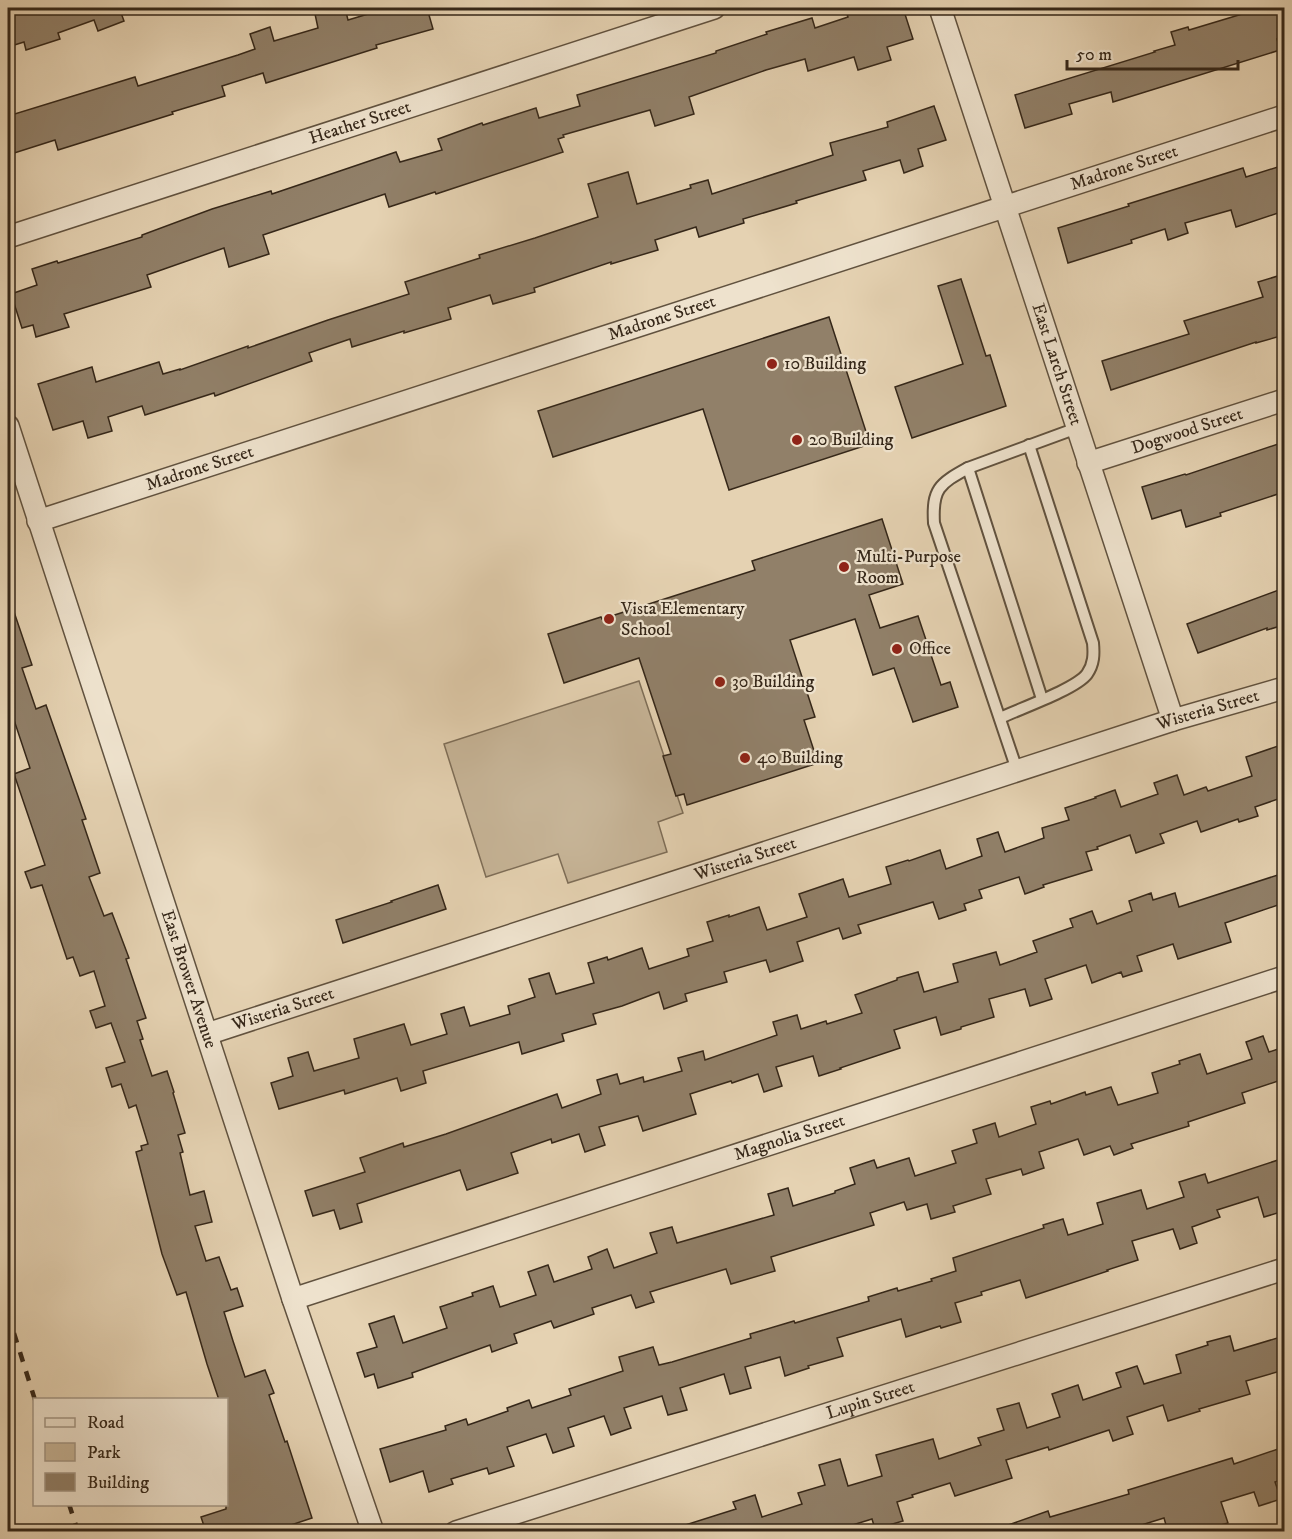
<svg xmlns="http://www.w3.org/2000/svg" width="1292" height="1539" font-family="'IM FELL DW Pica',serif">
<rect width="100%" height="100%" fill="#e5d2b2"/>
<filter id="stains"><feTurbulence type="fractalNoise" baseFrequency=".00333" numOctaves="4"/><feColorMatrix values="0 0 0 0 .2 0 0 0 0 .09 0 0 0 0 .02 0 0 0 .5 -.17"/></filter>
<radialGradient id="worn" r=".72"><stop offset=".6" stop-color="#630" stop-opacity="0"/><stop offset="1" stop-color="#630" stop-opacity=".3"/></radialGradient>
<polygon fill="#c7b598" stroke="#7e6e58" stroke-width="1.5" points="639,681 683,813 658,822 667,852 568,883 558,854 486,877 444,744"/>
<g fill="#918069" stroke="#352719" stroke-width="1.5">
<polygon points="8,8 121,8 120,10 124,21 98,31 94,20 58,33 60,39 26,50 24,42 8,47"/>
<polygon points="315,8 345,8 348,20 388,8 427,8 433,29 376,45 377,48 266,83 263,73 222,86 225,96 172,112 173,114 58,150 55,140 8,155 8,116 135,77 138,86 238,55 255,49 250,34 270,27 274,41 318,28 315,14 317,14"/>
<polygon points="845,8 903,8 913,39 887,47 891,60 858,70 854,57 808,71 805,59 766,70 689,97 694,114 655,126 650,110 563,135 564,137 558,139 563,152 436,194 435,192 389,207 385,194 263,235 269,254 229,267 224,248 147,275 151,287 64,314 69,327 36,337 33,325 22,328 11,294 37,285 32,269 57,261 58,263 142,237 142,235 212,209 271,191 272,194 396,152 400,162 442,150 438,139 482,123 483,125 536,108 539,118 580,106 577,95 716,53 716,51 767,34 766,32 812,18 815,28 848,17"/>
<polygon points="1262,8 1284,8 1284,36 1277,39 1280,50 1113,102 1111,92 1069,104 1072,114 1025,128 1015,95 1155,52 1154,51 1175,45 1171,32 1188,27 1189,30"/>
<polygon points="934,106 946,140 918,149 923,166 904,173 900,160 863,171 866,180 796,201 797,203 743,219 744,223 699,237 696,227 655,240 658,250 611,264 611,262 534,288 535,292 493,304 490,295 448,308 451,319 404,333 404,331 352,347 350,339 309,353 312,361 215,396 214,393 145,415 142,406 108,417 112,431 88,438 83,421 53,430 38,384 92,367 96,382 159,362 163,374 180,369 180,370 248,346 248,348 328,320 409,294 405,282 480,258 479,255 535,238 598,217 588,184 628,172 637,204 691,188 690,185 708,180 712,194 833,155 830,143 888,127 887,122"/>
<polygon points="1284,165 1284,211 1236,227 1231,210 1185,223 1188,233 1168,240 1165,229 1131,240 1132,243 1068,263 1058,228 1129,206 1128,204 1243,168 1246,177"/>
<polygon points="1281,275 1284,289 1284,335 1256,343 1256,342 1111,390 1102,361 1189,334 1184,321 1263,297 1258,282"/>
<polygon points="961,279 986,356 990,355 1006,406 912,438 895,387 963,364 938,286"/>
<polygon points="829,317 870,444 729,490 703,409 553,457 538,411"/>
<polygon points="1284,442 1284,492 1220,513 1221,516 1186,527 1181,510 1152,519 1142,487 1185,474 1186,475"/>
<polygon points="882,519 903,584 869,595 880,628 918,616 941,685 950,682 958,707 913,722 894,668 873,675 855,619 790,640 815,717 804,720 818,763 687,805 684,794 676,796 663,756 671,754 639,658 564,683 548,634 601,617 602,619 755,570 752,561"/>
<polygon points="1284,588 1284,625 1267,630 1267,628 1198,653 1187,624"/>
<polygon points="8,603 11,603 32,665 22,668 36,709 46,705 86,819 82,820 100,873 89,877 104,916 112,913 129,958 126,959 146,1018 137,1021 143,1039 140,1040 152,1076 167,1071 174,1092 173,1093 185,1133 178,1135 183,1152 180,1153 190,1195 204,1191 212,1222 195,1226 206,1261 219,1257 231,1290 237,1288 243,1306 224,1312 233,1341 245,1377 265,1370 274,1393 269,1395 285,1442 287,1441 312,1518 270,1532 206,1532 201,1517 226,1509 226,1400 219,1400 207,1364 186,1292 177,1295 162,1254 136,1152 142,1150 141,1146 148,1144 136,1105 129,1108 121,1084 112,1087 106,1068 125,1062 111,1023 96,1028 90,1011 105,1006 94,971 80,976 73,957 67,959 42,885 31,888 25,872 45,865 14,774 30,768 8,702"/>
<polygon points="1284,744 1284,797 1255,807 1258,816 1239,822 1238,819 1201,832 1197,821 1160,834 1164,843 1136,853 1130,835 1097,847 1098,849 1086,852 1092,870 1043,885 1044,887 1025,894 1019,877 979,890 982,898 964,904 966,910 939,919 933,902 858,925 861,933 843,939 839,928 797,942 803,961 770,972 766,960 724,972 727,982 685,994 687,1001 664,1009 659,992 622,1006 593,1014 596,1024 562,1034 564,1041 522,1054 519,1042 423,1071 426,1083 401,1091 397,1078 345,1094 344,1090 279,1109 271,1083 293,1076 288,1058 308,1052 314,1071 359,1058 354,1039 404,1024 411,1045 447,1034 441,1014 464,1007 470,1026 510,1014 508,1006 535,997 529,979 549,973 556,994 594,983 588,963 607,957 608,960 642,948 649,969 689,956 687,949 713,941 707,922 729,915 729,917 759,907 767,930 807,917 799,894 843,879 849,897 891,884 886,867 908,860 909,861 940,850 946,869 982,856 977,839 998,832 1005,852 1044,838 1042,828 1069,820 1065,808 1096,798 1095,797 1115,790 1121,807 1158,794 1154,783 1177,775 1184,795 1206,787 1208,791 1252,776 1246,757"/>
<polygon points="1284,873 1284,903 1225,923 1231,942 1178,959 1173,944 1137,956 1142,971 1123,977 1121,972 1092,983 1086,965 1045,979 1052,999 1030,1006 1025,989 989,999 994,1017 961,1027 961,1029 941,1035 936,1017 894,1030 900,1048 840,1068 841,1069 819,1076 813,1056 776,1067 782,1086 764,1092 758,1074 732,1083 731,1081 690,1094 696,1114 643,1131 638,1116 599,1127 605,1145 585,1152 579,1134 552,1143 551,1139 511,1153 518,1173 467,1190 460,1170 357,1204 362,1222 340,1229 334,1210 313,1216 305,1191 365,1172 360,1158 403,1143 404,1147 446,1134 557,1094 562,1108 601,1094 597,1080 617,1074 620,1084 643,1077 644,1082 682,1071 678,1058 703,1051 705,1060 777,1035 773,1022 797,1015 801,1029 826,1021 827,1024 862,1013 855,995 897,980 897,978 918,972 924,992 958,982 953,964 996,952 1000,965 1037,952 1033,941 1073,927 1070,919 1092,911 1097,924 1132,911 1129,901 1151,893 1153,900 1175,893 1179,907"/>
<polygon points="438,885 446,909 343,943 336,920 392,902 391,901"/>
<polygon points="1263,1036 1269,1052 1284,1047 1284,1079 1242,1093 1245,1103 1188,1122 1189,1126 1131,1144 1133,1148 1114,1155 1110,1146 1084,1155 1078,1139 1039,1152 1044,1168 1023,1175 1021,1169 986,1179 991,1194 953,1206 955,1212 931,1219 927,1204 907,1210 904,1202 870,1213 874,1225 771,1257 775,1271 731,1284 726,1269 650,1292 654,1302 636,1308 631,1295 592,1308 594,1314 554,1328 551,1321 514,1334 517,1343 492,1352 490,1345 412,1373 413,1377 378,1388 374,1374 365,1377 357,1353 377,1347 369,1324 394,1316 403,1343 447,1328 440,1307 473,1296 472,1293 493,1286 500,1307 536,1295 528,1272 548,1265 554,1282 592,1269 588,1257 607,1249 614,1268 657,1253 650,1233 672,1227 677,1243 774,1215 768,1194 788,1188 793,1206 835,1193 835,1191 855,1184 850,1168 874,1160 877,1168 909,1158 915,1176 956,1163 952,1151 977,1143 973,1130 995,1123 999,1137 1036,1124 1031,1107 1050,1101 1051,1104 1085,1092 1086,1095 1111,1087 1118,1105 1158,1093 1152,1073 1180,1064 1179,1061 1200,1054 1207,1074 1252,1059 1246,1042"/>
<polygon points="1284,1158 1284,1211 1264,1217 1258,1197 1217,1210 1220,1217 1192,1227 1197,1243 1180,1249 1173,1229 1132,1241 1138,1260 1107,1270 1108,1271 1026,1298 1020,1280 981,1292 982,1295 955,1303 961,1322 941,1328 940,1326 906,1337 901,1319 837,1338 843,1356 808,1366 809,1368 785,1376 780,1357 745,1367 751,1388 730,1394 724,1374 680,1388 687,1410 668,1415 662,1396 624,1408 631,1428 611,1435 604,1416 568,1428 574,1446 553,1453 546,1434 507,1447 514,1466 489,1474 487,1468 451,1479 453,1484 429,1492 423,1471 390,1482 380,1449 446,1430 445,1426 466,1419 468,1425 508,1411 507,1408 529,1400 532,1408 571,1395 569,1389 623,1371 619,1357 653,1347 659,1365 672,1362 751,1338 750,1334 794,1321 795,1323 869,1301 868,1297 897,1288 898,1291 932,1281 931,1279 956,1271 953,1258 1044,1228 1043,1225 1063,1219 1068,1235 1103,1224 1097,1203 1141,1190 1147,1209 1184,1197 1179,1182 1205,1174 1208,1183"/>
<polygon points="1230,1336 1234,1351 1284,1336 1284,1370 1246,1381 1250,1394 1199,1409 1200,1411 1168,1421 1163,1405 1127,1417 1133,1434 1113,1441 1109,1430 1049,1450 1048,1447 1006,1460 1012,1478 955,1496 950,1483 912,1495 913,1497 897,1502 903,1521 875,1529 872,1519 830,1532 679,1532 679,1527 736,1509 733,1502 755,1495 762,1517 802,1504 798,1493 825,1485 819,1465 840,1459 848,1486 882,1476 876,1455 933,1439 939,1459 981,1445 978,1438 1004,1430 997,1409 1019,1403 1027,1428 1060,1417 1052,1394 1078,1385 1083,1400 1121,1387 1116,1373 1137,1366 1144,1384 1181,1373 1176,1355 1208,1345 1207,1342"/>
<polygon points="1284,1447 1284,1479 1275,1482 1281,1499 1259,1506 1254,1492 1221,1502 1228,1523 1207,1529 1206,1526 1189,1532 1168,1532 1164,1518 1119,1532 998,1532 997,1529 1048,1511 1050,1517 1129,1494 1128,1490 1232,1458 1234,1464"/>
</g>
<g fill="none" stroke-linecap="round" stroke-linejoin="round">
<defs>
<g id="lane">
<polyline points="968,468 1042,699"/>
<path d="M1000 718C1019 709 1076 689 1087 674 1094 664 1094 654 1093 643L1029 445"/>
<path d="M1017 770 934 523C932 489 939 484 968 468L1077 428"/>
</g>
<g id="street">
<path id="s1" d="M940 8 1173 720"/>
<path id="s2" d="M8 237 714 8"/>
<path id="s3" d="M8 426 293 1299 373 1532"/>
<path id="s4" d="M1088 463 1284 400"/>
<path id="s5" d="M38 521 1284 116"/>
<path id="s6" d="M207 1034 1173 720 1284 688"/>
<path id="s7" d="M293 1299 1284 977"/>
<path id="s8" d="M456 1532 1284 1269"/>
</g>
</defs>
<use href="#lane" stroke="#61523f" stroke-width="14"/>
<use href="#street" stroke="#61523f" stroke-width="24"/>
<use href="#lane" stroke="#eee2cd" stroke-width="10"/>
<use href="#street" stroke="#eee2cd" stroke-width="21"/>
<g stroke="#352719" stroke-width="4.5" stroke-dasharray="10 10" stroke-linecap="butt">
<polyline points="8,1314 35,1400"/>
<polyline points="69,1504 78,1532"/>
</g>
</g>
<g fill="#8f2418" stroke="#eee2cd" stroke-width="2">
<circle cx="772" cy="364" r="6"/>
<circle cx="797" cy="440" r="6"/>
<circle cx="844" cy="567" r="6"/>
<circle cx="609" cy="619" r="6"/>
<circle cx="897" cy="649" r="6"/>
<circle cx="720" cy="682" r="6"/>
<circle cx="745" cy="758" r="6"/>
</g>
<g text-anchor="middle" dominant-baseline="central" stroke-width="4.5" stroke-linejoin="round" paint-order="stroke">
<g font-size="18" fill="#352719" stroke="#eee2cd">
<text stroke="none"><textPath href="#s2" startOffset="370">Heather Street</textPath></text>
<text stroke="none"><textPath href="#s5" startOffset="1142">Madrone Street</textPath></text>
<text stroke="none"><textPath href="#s5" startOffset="656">Madrone Street</textPath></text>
<text stroke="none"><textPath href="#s1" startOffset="375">East Larch Street</textPath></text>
<text stroke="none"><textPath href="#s4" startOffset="104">Dogwood Street</textPath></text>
<text stroke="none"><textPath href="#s5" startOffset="170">Madrone Street</textPath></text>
<text stroke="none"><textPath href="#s6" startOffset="1052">Wisteria Street</textPath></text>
<text stroke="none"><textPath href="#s6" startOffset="566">Wisteria Street</textPath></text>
<text stroke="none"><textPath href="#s3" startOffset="582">East Brower Avenue</textPath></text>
<text stroke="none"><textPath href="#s6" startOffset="80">Wisteria Street</textPath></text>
<text stroke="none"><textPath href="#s7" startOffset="522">Magnolia Street</textPath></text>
<text stroke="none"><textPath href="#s8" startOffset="435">Lupin Street</textPath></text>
</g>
<g font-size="18" fill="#352719" stroke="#eee2cd" text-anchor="start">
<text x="784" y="364">10 Building</text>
<text x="809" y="440">20 Building</text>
<text x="856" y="557">Multi-Purpose<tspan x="856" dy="21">Room</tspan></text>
<text x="621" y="609">Vista Elementary<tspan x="621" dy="21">School</tspan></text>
<text x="909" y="649">Office</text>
<text x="732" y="682">30 Building</text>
<text x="757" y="758">40 Building</text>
</g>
</g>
<rect width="1292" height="1539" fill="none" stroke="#e5d2b2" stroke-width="30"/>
<rect x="9" y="9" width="1274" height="1521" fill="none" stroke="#352719" stroke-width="3"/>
<rect x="15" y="15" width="1262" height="1509" fill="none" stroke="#352719" stroke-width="1.5"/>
<rect x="33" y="1398" width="195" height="108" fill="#eee2cd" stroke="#a49785" stroke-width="1.5"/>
<rect x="45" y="1418" width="30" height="9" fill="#eee2cd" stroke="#a49785" stroke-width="1.5"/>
<text x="87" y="1428" font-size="18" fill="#352719">Road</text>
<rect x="45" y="1443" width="30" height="18" fill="#c7b598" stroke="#a49785" stroke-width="1.5"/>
<text x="87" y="1458" font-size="18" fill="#352719">Park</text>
<rect x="45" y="1473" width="30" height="18" fill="#918069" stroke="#a49785" stroke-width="1.5"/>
<text x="87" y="1488" font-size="18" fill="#352719">Building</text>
<path d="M1067 60v9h171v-9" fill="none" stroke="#352719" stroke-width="3"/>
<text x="1076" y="60" font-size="18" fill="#352719" stroke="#eee2cd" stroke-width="4.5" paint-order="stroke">50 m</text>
<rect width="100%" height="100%" filter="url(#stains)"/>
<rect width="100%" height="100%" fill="url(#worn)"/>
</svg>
